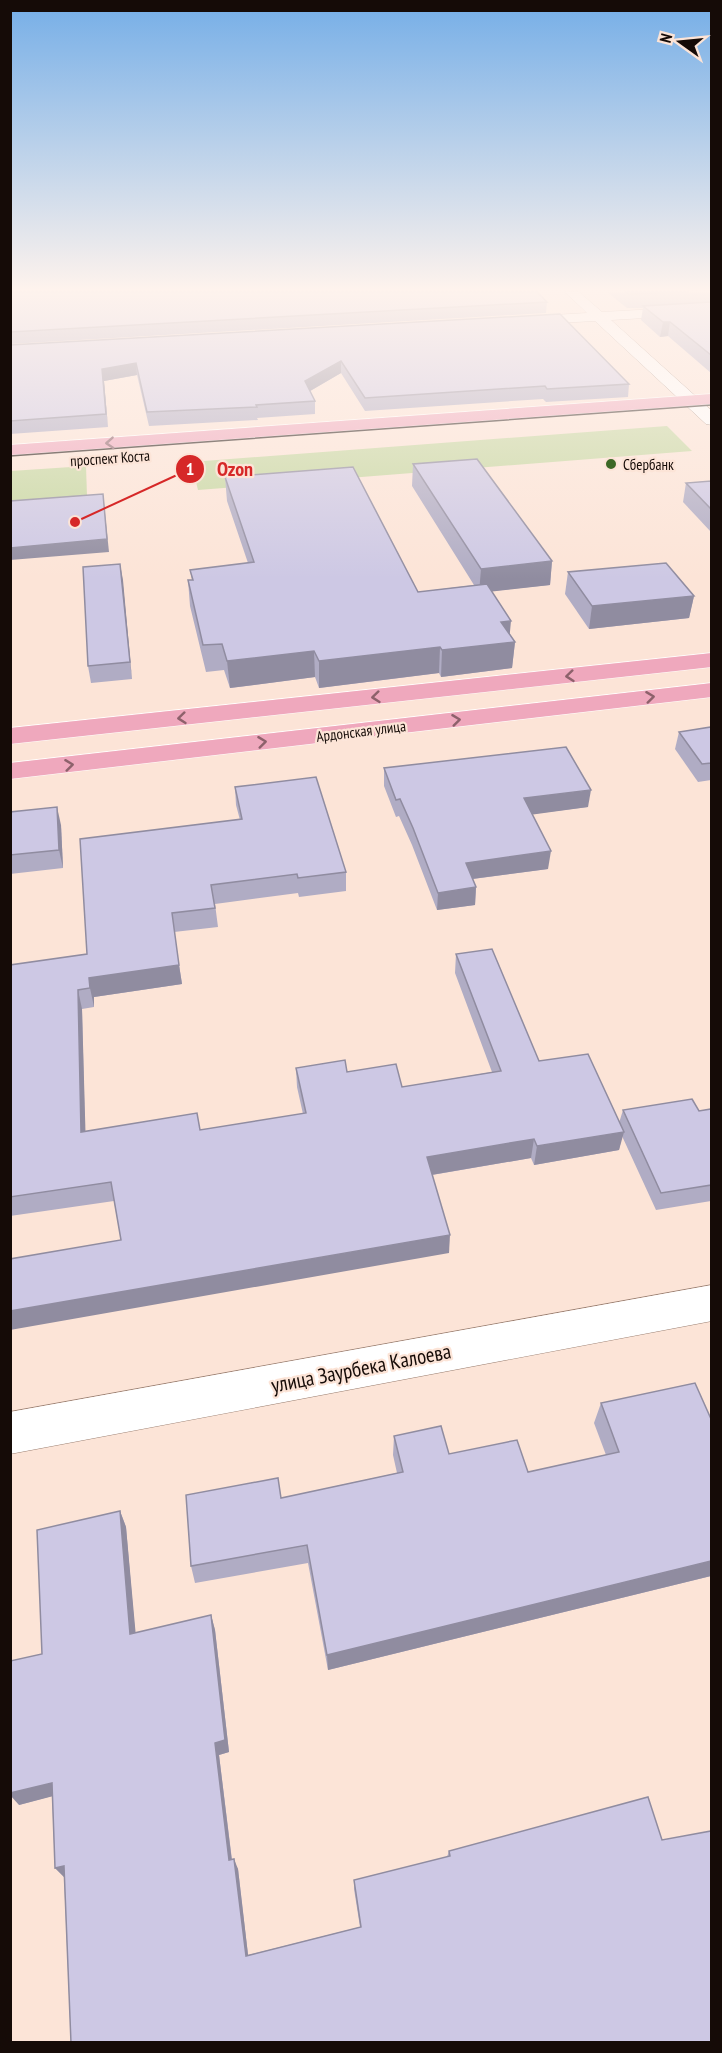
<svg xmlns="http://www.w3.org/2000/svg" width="722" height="2053" font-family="'PT Sans Narrow',sans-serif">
<rect width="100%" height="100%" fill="#fce4d7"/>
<g fill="#c6d7a1">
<polygon points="667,426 692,451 198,490 191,462"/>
<polygon points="86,466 87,496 11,501 11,471"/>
</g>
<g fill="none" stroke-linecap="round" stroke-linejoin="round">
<defs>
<g id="minor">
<polygon points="565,292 579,292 602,312 712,306 712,314 611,320 712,411 712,425 706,424 595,321 519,325 512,321 519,317 587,313"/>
<polygon points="712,1285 712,1321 10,1454 10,1412"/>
</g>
<g id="major">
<polygon points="712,394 712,404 10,455 10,445"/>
<polygon points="712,653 712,667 10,744 10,728"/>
<polygon points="712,683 712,697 10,779 10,763"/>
</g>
</defs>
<use href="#minor" stroke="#987d6f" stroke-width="1"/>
<use href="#major" stroke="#fff" stroke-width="1"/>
<use href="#minor" fill="#fff" fill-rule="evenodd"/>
<use href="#major" fill="#efa8bd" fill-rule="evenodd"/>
<polyline stroke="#2d211c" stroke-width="1.5" points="10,456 712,405"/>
</g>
<g fill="#b0acc4">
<polygon points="10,292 547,302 546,313 10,344"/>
<polygon points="607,292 711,292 711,373 668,336 660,337 641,320 643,308 627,308"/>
<polygon points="560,314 629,384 628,397 546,402 543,399 365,411 341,373 310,391 315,401 315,414 257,418 258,420 149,426 137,375 104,381 108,427 10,434 10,345"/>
<polygon points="413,464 552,561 550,585 492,591 510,634 515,642 512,668 441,677 439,673 319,688 315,677 230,688 224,670 206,672 190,606 188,580 192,580 190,570 248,563 227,501 225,477 418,592 474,585 412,486"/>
<polygon points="711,481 711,532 683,502 686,483"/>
<polygon points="120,564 132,679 91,683 88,666"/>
<polygon points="568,572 694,596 689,618 589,629 565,594"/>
<polygon points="711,727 711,780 698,782 675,749 679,732"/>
<polygon points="384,768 588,807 532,814 548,869 473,879 476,887 475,905 437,910 412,845 399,816 396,817 384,786"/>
<polygon points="235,787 346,872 346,891 299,897 298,893 215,904 218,927 174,932 182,984 94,997 94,1007 82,1009 85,1131 200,1130 303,1114 297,1087 296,1068 347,1072 402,1087 492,1072 455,973 456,954 539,1061 619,1123 623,1110 699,1111 711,1109 711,1201 656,1210 622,1136 619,1150 534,1165 531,1158 432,1175 449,1253 121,1240 114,1201 10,1216 10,965 87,954 240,820 236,805"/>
<polygon points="10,812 61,825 63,868 10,874"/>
<polygon points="601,1403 711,1419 711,1576 328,1670 308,1563 195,1583 191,1566 281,1498 397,1473 393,1455 394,1436 449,1454 528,1472 606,1455 594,1423"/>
<polygon points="120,1511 126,1527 135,1633 211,1615 215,1630 229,1752 219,1755 232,1860 238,1869 248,1955 360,1927 354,1889 354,1880 447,1857 449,1851 662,1840 71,2043 64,1877 55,1868 52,1796 19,1805 42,1654"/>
</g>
<g fill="#908ca0">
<polygon points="663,322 670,322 668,336 660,337"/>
<polygon points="341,361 341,373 305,394 305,381"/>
<polygon points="136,363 137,375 104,381 108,427 102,369"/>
<polygon points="103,494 109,552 10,560 10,548"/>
<polygon points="552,561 550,585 479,593 481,569"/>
<polygon points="120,564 123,580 132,679 130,662"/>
<polygon points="694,596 689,618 589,629 592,606"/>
<polygon points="511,621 509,642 515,642 512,668 441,677 442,650 501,622"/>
<polygon points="440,647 439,673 319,688 319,661"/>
<polygon points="314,651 315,677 230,688 227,661"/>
<polygon points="591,790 588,807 522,816 524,798"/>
<polygon points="57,807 61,825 63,868 59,850"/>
<polygon points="551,851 548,869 464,880 466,863"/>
<polygon points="476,887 475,905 437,910 438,893"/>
<polygon points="179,965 182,984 94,997 94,1007 90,988 89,978"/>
<polygon points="78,990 82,1009 86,1150 81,1132"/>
<polygon points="624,1132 619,1150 534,1165 537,1146"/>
<polygon points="534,1139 531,1158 425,1176 427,1157"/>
<polygon points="450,1235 449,1253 10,1330 10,1311"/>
<polygon points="120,1511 126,1527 137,1648 130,1634"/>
<polygon points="711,1561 711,1576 328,1670 327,1655"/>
<polygon points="211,1615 215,1630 229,1752 219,1755 233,1870 229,1860 215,1743"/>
<polygon points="52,1783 61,1794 19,1805 10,1795 10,1793"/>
<polygon points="234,1859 238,1869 249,1963 246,1956"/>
<polygon points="64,1866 64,1877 55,1868"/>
</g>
<g fill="#cdc8e4" stroke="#908ca0" stroke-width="1.5">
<polygon points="10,292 537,292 547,302 10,332"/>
<polygon points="626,292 689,292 629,294"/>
<polygon points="711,302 711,355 670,322 663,322 643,306"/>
<polygon points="560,314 629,384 547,389 545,386 365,398 341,361 305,381 315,401 256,405 257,407 147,412 136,363 102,369 106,414 10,421 10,345"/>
<polygon points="477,459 552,561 481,569 413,464"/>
<polygon points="353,467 418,592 487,584 511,621 501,622 515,642 442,650 440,647 319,661 314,651 227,661 222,644 203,645 188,580 193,580 190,570 254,562 225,477"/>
<polygon points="711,481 711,509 686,483"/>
<polygon points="103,494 107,539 10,548 10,501"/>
<polygon points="666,563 694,596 592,606 568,572"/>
<polygon points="120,564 130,662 88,666 83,567"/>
<polygon points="711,727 711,763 702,764 679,732"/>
<polygon points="566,747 591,790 524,798 551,851 466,863 476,887 438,893 413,828 400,799 396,800 384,768"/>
<polygon points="316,777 346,872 298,878 297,874 211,885 215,908 172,913 179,965 89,978 90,988 78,990 81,1132 197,1113 200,1130 306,1113 296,1068 345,1060 347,1072 396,1064 402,1087 501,1071 456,954 492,949 539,1061 588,1054 624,1132 537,1146 534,1139 427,1157 450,1235 10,1311 10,1259 121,1240 111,1182 10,1197 10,965 87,954 80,839 242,819 235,787"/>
<polygon points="57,807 59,850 10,855 10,812"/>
<polygon points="692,1099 699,1111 711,1109 711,1185 661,1193 623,1110"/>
<polygon points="695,1383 711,1419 711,1561 327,1655 307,1545 191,1566 186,1495 278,1478 281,1498 403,1472 394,1436 441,1426 449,1454 517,1440 528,1472 619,1452 601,1403"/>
<polygon points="120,1511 130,1634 211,1615 225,1740 215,1743 229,1860 234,1859 246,1956 361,1927 354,1880 450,1856 449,1851 648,1797 662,1840 711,1831 711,2043 71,2043 64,1866 55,1868 52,1783 10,1793 10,1661 42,1654 37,1530"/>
</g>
<defs><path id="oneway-chevron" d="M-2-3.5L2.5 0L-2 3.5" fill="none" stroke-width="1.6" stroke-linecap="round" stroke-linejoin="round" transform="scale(1.5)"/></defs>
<g stroke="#8d616b">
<use href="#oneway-chevron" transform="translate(110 443) rotate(176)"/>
<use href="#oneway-chevron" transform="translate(570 676) rotate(174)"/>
<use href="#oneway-chevron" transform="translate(376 697) rotate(174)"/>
<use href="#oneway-chevron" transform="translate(650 697) rotate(-7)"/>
<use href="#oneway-chevron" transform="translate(182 718) rotate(174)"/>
<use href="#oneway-chevron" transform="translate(456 720) rotate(-7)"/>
<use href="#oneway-chevron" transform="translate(262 742) rotate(-7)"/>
<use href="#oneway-chevron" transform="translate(69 765) rotate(-7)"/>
</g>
<linearGradient id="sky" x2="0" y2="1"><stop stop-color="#75aee7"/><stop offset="0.5" stop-color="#fef3ed"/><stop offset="1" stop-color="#fef3ed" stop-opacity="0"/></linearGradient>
<rect width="722" height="579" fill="url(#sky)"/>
<circle fill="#3c6826" stroke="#fce4d7" stroke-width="2" cx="611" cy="464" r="6"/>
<g text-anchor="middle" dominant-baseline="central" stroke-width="4.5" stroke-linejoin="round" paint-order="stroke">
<g font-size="15" fill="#150b07" stroke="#fce4d7">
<text transform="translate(110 458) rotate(-4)">проспект Коста</text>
<text transform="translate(361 731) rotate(-7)">Ардонская улица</text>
</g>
<g font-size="15" fill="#150b07" stroke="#fce4d7" text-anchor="start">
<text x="623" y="464">Сбербанк</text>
</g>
<g font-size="21" fill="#150b07" stroke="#fce4d7">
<text transform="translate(361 1368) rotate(-11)">улица Заурбека Калоева</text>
</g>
</g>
<path fill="none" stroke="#d62828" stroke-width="2" d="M75 522L190 469"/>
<g fill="#d62828" stroke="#fce4d7" stroke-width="2">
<circle cx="75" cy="522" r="6"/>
<circle cx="190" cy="469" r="15"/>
</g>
<g font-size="18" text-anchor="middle" font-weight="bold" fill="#fff">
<text x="190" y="475">1</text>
</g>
<g font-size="20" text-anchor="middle" font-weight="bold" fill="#d62828" stroke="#fce4d7" stroke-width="4.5" stroke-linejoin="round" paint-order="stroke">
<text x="235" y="476">Ozon</text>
</g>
<rect width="722" height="2053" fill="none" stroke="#150b07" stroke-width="24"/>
<g transform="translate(680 42) rotate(285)" stroke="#fce4d7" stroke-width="4.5" paint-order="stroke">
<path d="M0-4.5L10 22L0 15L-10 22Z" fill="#150b07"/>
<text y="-9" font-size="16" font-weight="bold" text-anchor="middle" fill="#150b07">N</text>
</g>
</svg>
